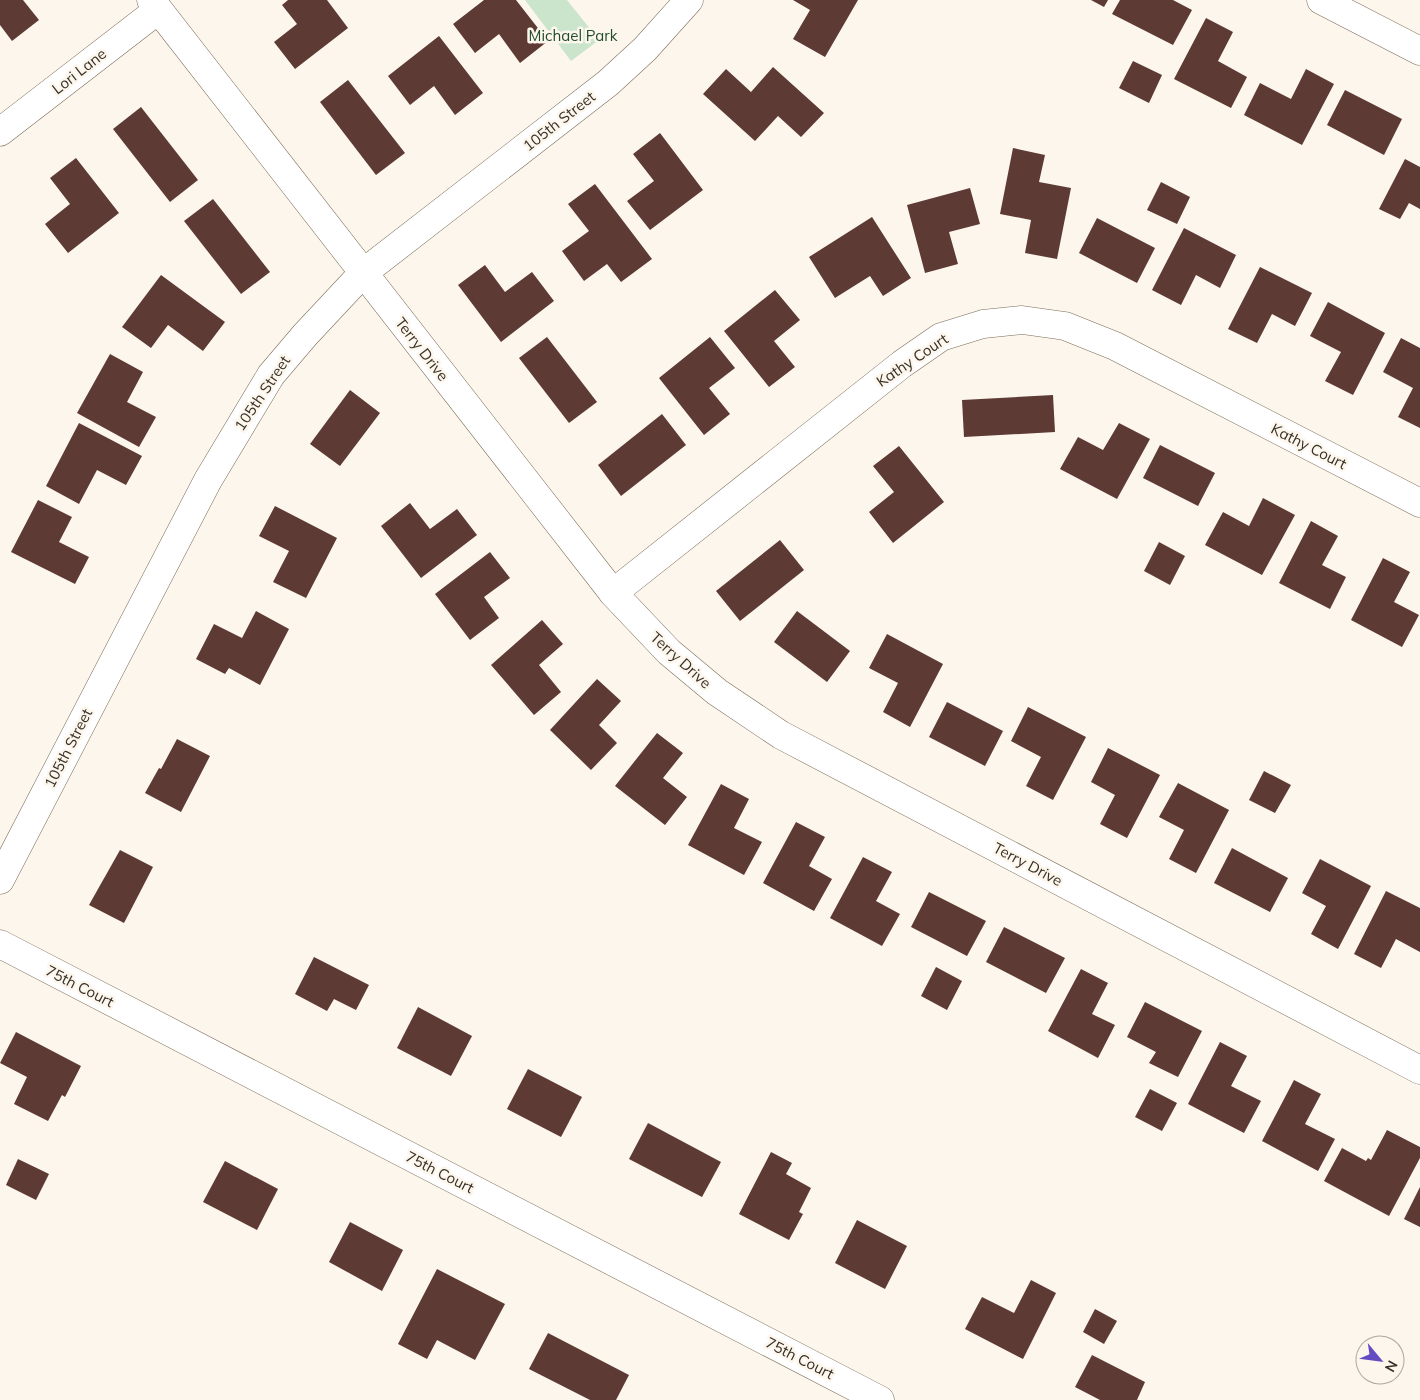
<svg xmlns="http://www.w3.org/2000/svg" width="1420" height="1400" font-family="Mulish,sans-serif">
<rect width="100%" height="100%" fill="#fdf6ed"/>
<polygon fill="#cae5cc" points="525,0 567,0 599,40 571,61"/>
<g fill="#5d3a34">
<polygon points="0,0 23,0 39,20 12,41 0,25"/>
<polygon points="288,0 327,0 348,28 295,69 274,42 297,24 282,5"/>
<polygon points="484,0 516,0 548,41 520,63 499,34 475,53 453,24"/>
<polygon points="793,0 858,0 825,57 793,39 810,10"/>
<polygon points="1091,0 1108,0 1104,7"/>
<polygon points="1120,0 1173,0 1192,10 1173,45 1112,14"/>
<polygon points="1206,18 1233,32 1218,61 1247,77 1231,108 1174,79"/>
<polygon points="439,36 483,93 455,115 434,86 410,105 388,76"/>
<polygon points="1133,61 1162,75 1149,103 1119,88"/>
<polygon points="773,67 824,113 801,137 778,116 755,141 703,94 726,69 751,92"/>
<polygon points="1306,69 1334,84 1302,145 1244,115 1260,83 1291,99"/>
<polygon points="348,80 405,153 376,175 320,102"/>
<polygon points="1345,90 1402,119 1384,155 1327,125"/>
<polygon points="141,107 198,180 170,202 113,129"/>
<polygon points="660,133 703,190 650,230 627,201 654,181 633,154"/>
<polygon points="1013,148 1045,155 1039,182 1071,188 1057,259 1025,253 1031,220 1000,214"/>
<polygon points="76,158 119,213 68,253 45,224 70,204 50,178"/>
<polygon points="1405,159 1420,167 1420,209 1409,203 1400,219 1379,209"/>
<polygon points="1161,182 1190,197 1177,224 1147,210"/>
<polygon points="595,184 652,259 621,282 607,264 584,281 562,251 589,231 568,204"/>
<polygon points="970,188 980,224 949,232 958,264 925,273 907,205"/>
<polygon points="213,199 270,272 241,294 184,221"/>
<polygon points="872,217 911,278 883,296 870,276 835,298 809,257"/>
<polygon points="1097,218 1155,248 1137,283 1079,253"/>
<polygon points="1184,228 1236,255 1220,288 1196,275 1181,305 1152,290"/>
<polygon points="485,265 505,292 532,272 554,301 501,342 458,285"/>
<polygon points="1260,267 1312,293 1295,326 1272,314 1257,343 1228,329"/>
<polygon points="161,275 225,322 203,351 168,325 151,348 122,327"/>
<polygon points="775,290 800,320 774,341 795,367 769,387 724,331"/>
<polygon points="1328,302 1385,333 1353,395 1325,381 1341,352 1310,336"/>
<polygon points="547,337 597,402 569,423 519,358"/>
<polygon points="710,337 735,368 709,388 730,414 704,435 659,378"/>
<polygon points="1401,338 1420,348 1420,428 1398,417 1413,388 1383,372"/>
<polygon points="110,354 143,372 127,402 156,417 139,447 77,413"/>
<polygon points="350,390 380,413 340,466 310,444"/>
<polygon points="1053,395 1055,432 964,437 962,400"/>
<polygon points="662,414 686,445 621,496 598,465"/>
<polygon points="79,423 142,456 126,485 97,470 79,504 46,486"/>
<polygon points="1119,423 1150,439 1117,499 1060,469 1078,437 1103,450"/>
<polygon points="1160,445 1215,473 1198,506 1143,478"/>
<polygon points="899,446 944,502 893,543 869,512 894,492 873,466"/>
<polygon points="1263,498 1295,515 1262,575 1205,545 1223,512 1249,526"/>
<polygon points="38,500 72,517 59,542 89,557 75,584 11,552"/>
<polygon points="410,503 430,529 457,509 477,535 421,578 381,526"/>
<polygon points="275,506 337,538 306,598 273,582 289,551 259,536"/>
<polygon points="1311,521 1338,536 1322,565 1346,577 1330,609 1279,583"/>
<polygon points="780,540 804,570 740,621 716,591"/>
<polygon points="1159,542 1185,556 1170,585 1144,571"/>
<polygon points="490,552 510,578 484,597 499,618 470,640 435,594"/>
<polygon points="1383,558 1410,572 1394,602 1419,615 1402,647 1351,620"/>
<polygon points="256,611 289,629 260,685 229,668 225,674 196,659 214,624 242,638"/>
<polygon points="797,611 850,651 827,682 774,642"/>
<polygon points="542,620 563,644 539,665 561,692 534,715 491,665"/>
<polygon points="887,634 943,664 910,727 883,712 898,683 869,668"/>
<polygon points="597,679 621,701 599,725 617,743 591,770 550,730"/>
<polygon points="947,702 1003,731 985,766 929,737"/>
<polygon points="1028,707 1086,737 1053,800 1026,786 1041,757 1011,741"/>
<polygon points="657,733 683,753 663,778 687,797 665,825 615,786"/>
<polygon points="177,739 210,756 181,812 145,793 159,768 161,769"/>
<polygon points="1108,748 1160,775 1127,838 1100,824 1115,795 1091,782"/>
<polygon points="1264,771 1291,785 1275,813 1249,800"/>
<polygon points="1178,783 1229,810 1196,873 1169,859 1184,830 1159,817"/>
<polygon points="721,784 749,799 734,828 762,842 744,875 688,845"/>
<polygon points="796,822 825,837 809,866 832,879 814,911 763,883"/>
<polygon points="1232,848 1288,878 1270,912 1214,883"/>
<polygon points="120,850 153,867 124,923 89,905"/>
<polygon points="863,857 892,872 876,901 900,914 882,946 830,918"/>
<polygon points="1320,859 1371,886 1338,949 1311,934 1326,906 1302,893"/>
<polygon points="1386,891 1420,908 1420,952 1396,939 1381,968 1354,954"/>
<polygon points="929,892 986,921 967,956 911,927"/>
<polygon points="1004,927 1065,958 1046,993 986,962"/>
<polygon points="314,957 369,985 356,1010 334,999 327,1011 295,994"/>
<polygon points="936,967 962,981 947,1010 921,996"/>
<polygon points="1081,969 1108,983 1092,1014 1115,1025 1098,1058 1048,1031"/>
<polygon points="1145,1002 1202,1031 1178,1077 1149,1063 1156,1052 1127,1037"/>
<polygon points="418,1007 472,1036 451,1076 397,1048"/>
<polygon points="16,1032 81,1066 65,1097 62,1095 48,1121 14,1104 27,1077 0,1063"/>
<polygon points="1220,1042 1247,1056 1231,1086 1261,1101 1244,1133 1188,1104"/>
<polygon points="528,1069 582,1097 561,1137 507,1109"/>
<polygon points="1294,1080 1321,1094 1305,1124 1335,1139 1318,1171 1262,1141"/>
<polygon points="1150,1089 1177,1103 1162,1131 1135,1117"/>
<polygon points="648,1123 721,1162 702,1197 629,1159"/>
<polygon points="1387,1130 1420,1147 1420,1158 1389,1216 1324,1181 1342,1148 1366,1161 1368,1158 1371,1160"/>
<polygon points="771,1152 792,1163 786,1174 811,1188 799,1212 803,1214 789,1240 739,1214"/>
<polygon points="18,1159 49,1174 36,1200 6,1185"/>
<polygon points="225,1161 278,1189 257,1230 203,1202"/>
<polygon points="1420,1187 1420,1227 1404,1219"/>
<polygon points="857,1220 907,1246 885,1289 835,1263"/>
<polygon points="350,1222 403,1250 382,1291 329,1262"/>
<polygon points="437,1269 505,1304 475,1360 437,1340 427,1359 398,1344"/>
<polygon points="1031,1280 1056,1293 1023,1359 965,1329 982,1297 1014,1313"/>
<polygon points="1095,1309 1117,1321 1104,1344 1083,1332"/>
<polygon points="548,1333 629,1375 616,1400 590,1400 529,1369"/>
<polygon points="1092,1355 1145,1382 1137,1400 1100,1400 1075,1387"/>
</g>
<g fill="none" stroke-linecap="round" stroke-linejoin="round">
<defs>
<g id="minor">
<polyline points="151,0 613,593 669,652 717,692 781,735 1420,1070"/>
<polyline points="1321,0 1420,51"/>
<polyline points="0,132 158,10"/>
<polyline points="613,593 902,364 941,337 983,324 1022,320 1065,326 1115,346 1420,503"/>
<polyline points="0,880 208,480 271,375 305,335 363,273 608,83 645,49 689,0"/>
<polyline points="0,944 880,1400"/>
</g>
</defs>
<use href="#minor" stroke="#7b6c57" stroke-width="29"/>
<use href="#minor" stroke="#fff" stroke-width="28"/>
</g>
<g text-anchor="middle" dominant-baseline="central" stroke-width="5" stroke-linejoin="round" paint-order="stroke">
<g font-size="15" fill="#224f29" stroke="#fdf6ed">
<text x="573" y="35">Michael Park</text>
</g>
<g font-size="15" fill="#363027" stroke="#fdf6ed">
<text transform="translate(79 71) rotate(-38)">Lori Lane</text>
<text transform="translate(559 121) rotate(-38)">105th Street</text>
<text transform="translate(422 349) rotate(52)">Terry Drive</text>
<text transform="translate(912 360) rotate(-34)">Kathy Court</text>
<text transform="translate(262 393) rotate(-56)">105th Street</text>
<text transform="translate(1309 446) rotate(27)">Kathy Court</text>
<text transform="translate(681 660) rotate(42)">Terry Drive</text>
<text transform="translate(68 748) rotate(-63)">105th Street</text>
<text transform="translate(1028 864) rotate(28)">Terry Drive</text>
<text transform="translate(80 986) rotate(27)">75th Court</text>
<text transform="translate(440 1172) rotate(27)">75th Court</text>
<text transform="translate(800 1358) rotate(27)">75th Court</text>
</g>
</g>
<g transform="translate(1380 1360) rotate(119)"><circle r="24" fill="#fdf6ed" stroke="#ada79e"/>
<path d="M0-4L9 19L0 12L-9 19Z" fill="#644bc4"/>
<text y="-8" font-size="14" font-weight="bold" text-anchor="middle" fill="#363027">N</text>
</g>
</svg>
